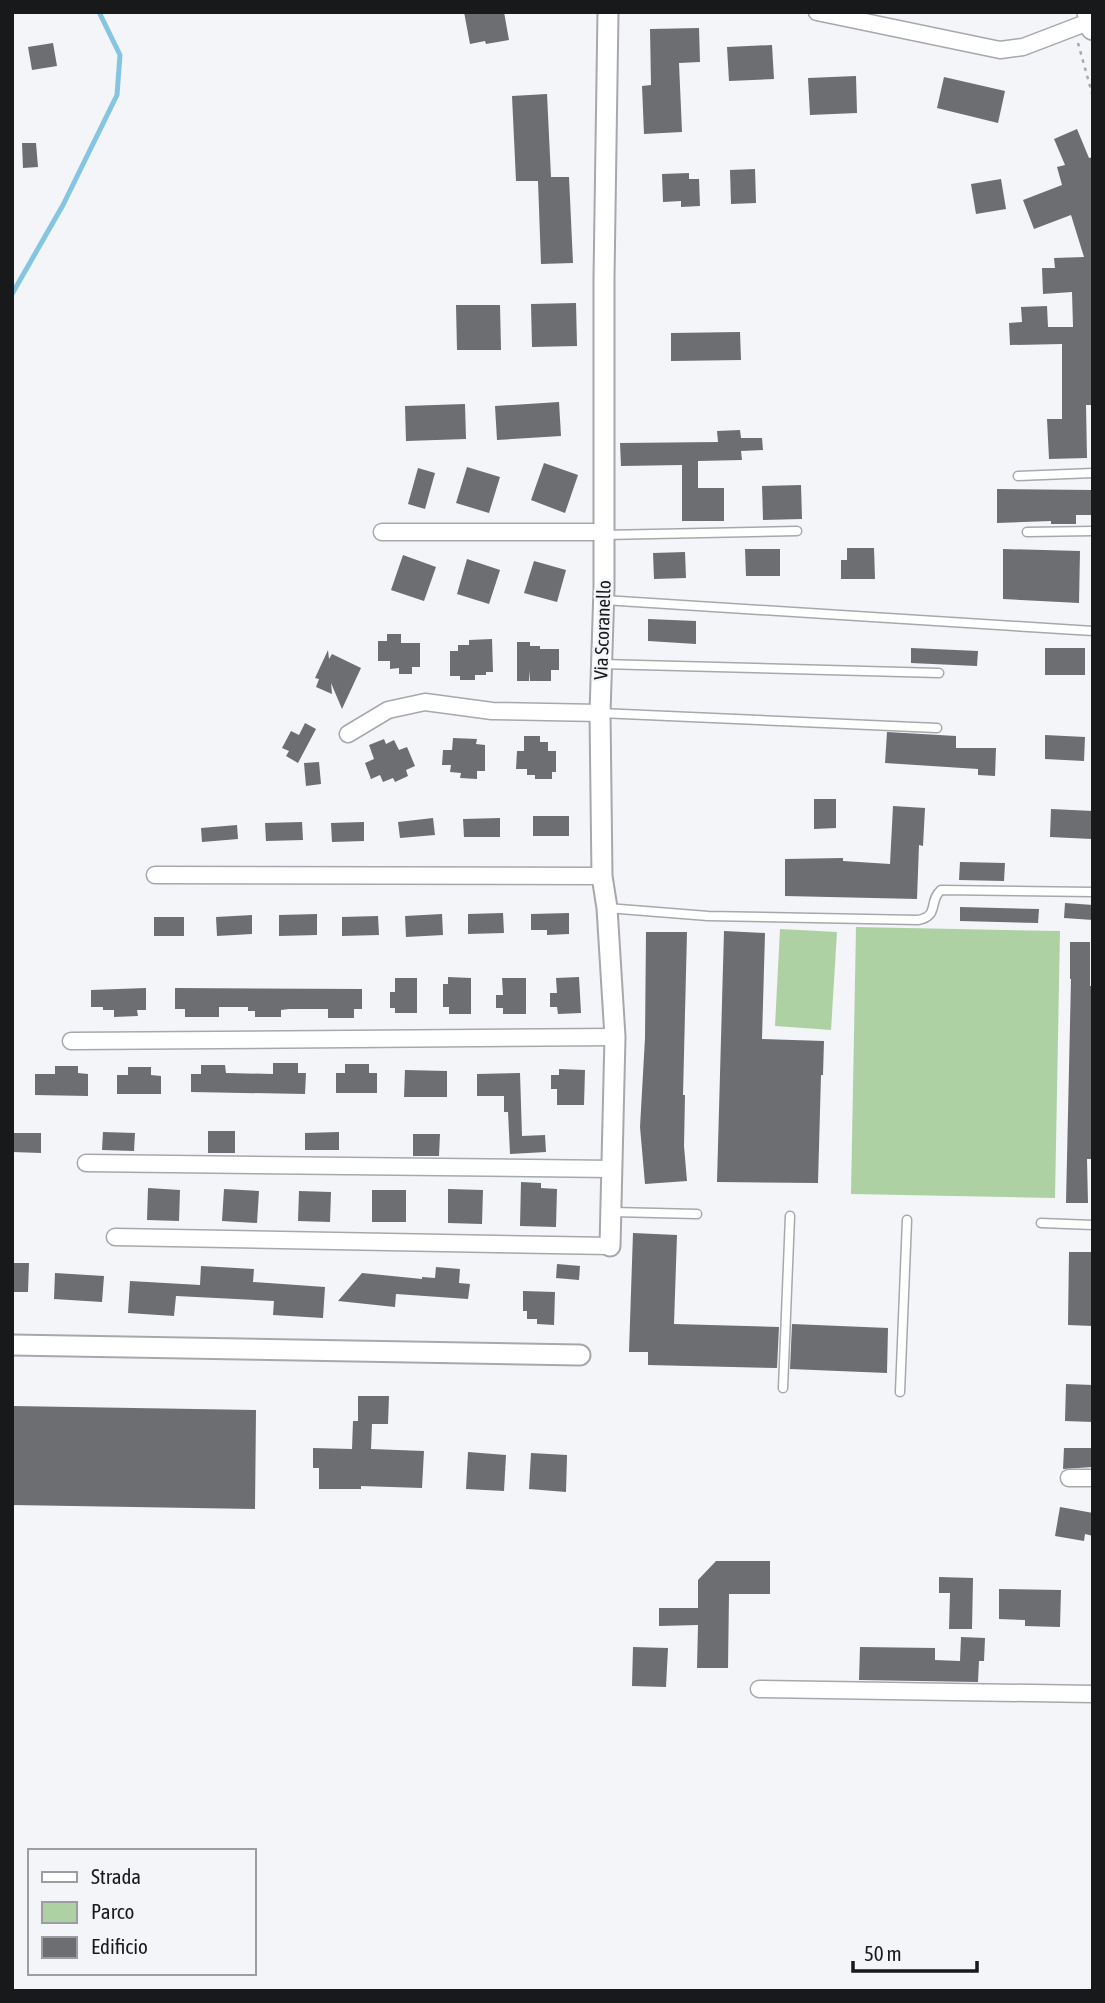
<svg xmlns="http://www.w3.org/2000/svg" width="1105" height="2003" font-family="'Asap Condensed',sans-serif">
<rect width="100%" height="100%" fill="#f3f5f9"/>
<g fill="#aed1a4">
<polygon points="856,927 1060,931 1055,1198 851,1194"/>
<polygon points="780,929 837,932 831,1030 775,1026"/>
</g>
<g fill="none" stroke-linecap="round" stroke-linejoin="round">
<polyline stroke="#86c5e1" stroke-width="5" points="12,294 63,205 117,95 120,55 99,12"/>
</g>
<g fill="#6c6e72">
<polygon points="464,12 504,12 509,40 486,44 485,41 470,44"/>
<polygon points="699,28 700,62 679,63 682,132 644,134 642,86 651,85 650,29"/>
<polygon points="53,43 57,66 32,70 28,47"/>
<polygon points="772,45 774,79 729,81 727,47"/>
<polygon points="856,76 857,113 810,115 808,78"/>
<polygon points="944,77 1005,91 998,123 937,108"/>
<polygon points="547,94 551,177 569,177 573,263 541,264 538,181 516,181 512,96"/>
<polygon points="1077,129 1089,158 1093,157 1093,405 1086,405 1087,458 1049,459 1047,419 1062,419 1062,344 1010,345 1009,323 1022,322 1021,307 1047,306 1048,327 1073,327 1072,292 1043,294 1042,268 1055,268 1054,258 1084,257 1071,215 1034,229 1023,200 1062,185 1057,167 1065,165 1054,139"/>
<polygon points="22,143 36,143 38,167 23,168"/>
<polygon points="755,169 756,203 731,204 730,170"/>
<polygon points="689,173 689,179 699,179 700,206 681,207 681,201 663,202 662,174"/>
<polygon points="1001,179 1006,209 976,214 971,184"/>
<polygon points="576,303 577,346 532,347 531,304"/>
<polygon points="456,305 500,305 501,350 457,350"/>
<polygon points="740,332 741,360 671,361 671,333"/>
<polygon points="559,402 561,436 497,440 495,406"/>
<polygon points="465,404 466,439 406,441 405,406"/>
<polygon points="740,430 741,438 762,438 763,450 741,451 742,460 698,461 698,488 724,488 724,521 682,521 682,465 621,466 620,443 718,442 717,431"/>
<polygon points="544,463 578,475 565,513 531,500"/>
<polygon points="467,467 500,477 489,513 456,503"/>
<polygon points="418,468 435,473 425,509 408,504"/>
<polygon points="801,485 802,519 763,520 762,486"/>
<polygon points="997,489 1093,490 1093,515 1076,515 1076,524 1051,524 1051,521 997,523"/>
<polygon points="847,548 874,548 875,579 841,579 841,560 847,560"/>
<polygon points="745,549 780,549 780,576 746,576"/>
<polygon points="1003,549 1080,551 1079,603 1003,599"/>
<polygon points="685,552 686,578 654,579 653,553"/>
<polygon points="403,555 436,567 424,601 391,590"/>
<polygon points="467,559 500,570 489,604 457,594"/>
<polygon points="534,561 566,570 557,602 524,593"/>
<polygon points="648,619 696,621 696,644 648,641"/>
<polygon points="387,634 401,634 401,643 420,643 420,667 412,667 412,674 399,674 399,668 390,669 390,661 378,661 378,641 387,641"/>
<polygon points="492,639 493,672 486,672 486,675 475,675 475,680 460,680 460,676 450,676 450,651 458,651 458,645 469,645 469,640"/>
<polygon points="517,642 530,642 530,646 540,646 540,649 559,649 559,670 551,670 551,681 530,681 530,670 529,681 517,681"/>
<polygon points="911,648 978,651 977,666 911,663"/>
<rect x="1045" y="648" width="40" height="27"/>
<polygon points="328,650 329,659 332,654 361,668 342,709 331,683 332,694 316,687 319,679 315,678"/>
<polygon points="305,723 316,729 298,763 286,756 289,751 282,748 291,731 299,735"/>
<polygon points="887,732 956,736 956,748 996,748 995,776 978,775 978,769 885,763"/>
<polygon points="1045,735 1085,737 1084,761 1045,759"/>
<polygon points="524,736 540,736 540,742 548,742 548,751 556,751 556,772 552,772 552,779 535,779 535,775 527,775 527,769 516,769 517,751 524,751"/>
<polygon points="453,738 477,739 476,744 485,745 485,771 477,771 477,779 460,778 461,773 450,772 451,765 442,765 443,750 452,750"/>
<polygon points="384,739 386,744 394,740 399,750 407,747 415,766 406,770 408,776 395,782 393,778 383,782 380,775 371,779 365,763 374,759 369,745"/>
<polygon points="319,762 321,784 306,786 304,763"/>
<polygon points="814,799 836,799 836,828 814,829"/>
<polygon points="893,806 925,808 923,846 919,845 917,899 785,896 785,859 843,858 843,861 890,864"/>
<polygon points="1051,809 1093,811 1092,839 1050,837"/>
<rect x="533" y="816" width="36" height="20"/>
<polygon points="433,818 435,835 400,838 398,822"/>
<polygon points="500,818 500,837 464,837 463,819"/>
<polygon points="302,822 303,840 266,841 265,823"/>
<polygon points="364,822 364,841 332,842 331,823"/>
<polygon points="237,825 238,839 202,842 201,828"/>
<polygon points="960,862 1005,863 1004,881 959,880"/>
<polygon points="1065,903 1093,905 1093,920 1064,918"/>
<polygon points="960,907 1039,909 1038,923 960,921"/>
<polygon points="503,913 504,933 468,934 468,914"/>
<polygon points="569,913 569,934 547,935 547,930 531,930 531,914"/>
<polygon points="317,914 317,935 279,936 279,915"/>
<polygon points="442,914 443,935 406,937 405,916"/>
<polygon points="252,915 252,934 217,936 216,917"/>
<polygon points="378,916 379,935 342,936 342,917"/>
<rect x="154" y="917" width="30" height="19"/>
<polygon points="724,931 765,933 762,1039 824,1041 823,1075 821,1075 818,1183 717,1182"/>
<polygon points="646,932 687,932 683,1095 685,1095 684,1146 687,1181 645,1184 640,1127 645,1038"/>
<polygon points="1070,942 1090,942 1090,986 1093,986 1093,1159 1087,1159 1088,1203 1066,1203 1071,979 1070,979"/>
<polygon points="448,977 471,978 471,1014 449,1014 449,1007 443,1007 443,984 448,984"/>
<polygon points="579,977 581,1013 558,1014 557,1007 550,1007 550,993 557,993 556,978"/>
<polygon points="395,978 417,978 417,1013 395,1013 395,1008 390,1008 390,992 395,992"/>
<polygon points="502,978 526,978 526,1014 503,1014 503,1008 496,1008 496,995 503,995"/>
<polygon points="146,988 146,1010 137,1010 138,1016 114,1017 114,1010 103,1010 103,1007 91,1007 91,990"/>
<polygon points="175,988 362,989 362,1009 354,1009 354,1018 328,1018 328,1009 289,1009 281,1010 281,1017 255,1017 255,1011 248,1011 248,1007 219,1007 219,1017 185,1017 185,1009 175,1009"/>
<polygon points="273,1063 298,1063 298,1073 306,1073 305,1094 191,1092 191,1074 201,1074 201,1065 225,1065 226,1073 273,1074"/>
<polygon points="345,1064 369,1064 369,1073 377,1073 377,1093 336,1093 336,1073 345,1073"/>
<polygon points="55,1066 78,1066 78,1073 88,1074 88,1096 35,1095 35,1074 55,1074"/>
<polygon points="128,1067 151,1067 151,1075 161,1076 161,1094 117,1094 117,1075 128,1075"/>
<polygon points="559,1069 585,1070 584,1105 557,1105 557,1089 551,1089 551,1075 559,1075"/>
<polygon points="405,1070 447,1071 447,1097 404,1097"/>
<polygon points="520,1073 522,1136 545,1135 546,1152 510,1154 508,1112 504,1112 504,1096 477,1096 477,1074"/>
<rect x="208" y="1131" width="27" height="22"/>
<polygon points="103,1132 135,1133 134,1151 102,1150"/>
<polygon points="339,1132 339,1150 305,1150 305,1133"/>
<polygon points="12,1133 41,1133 41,1153 12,1152"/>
<polygon points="413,1134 440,1134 439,1156 413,1156"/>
<polygon points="521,1182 541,1183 541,1188 557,1189 556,1227 520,1226"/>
<polygon points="148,1188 180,1190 179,1221 147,1220"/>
<polygon points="224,1189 259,1191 257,1223 222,1221"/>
<polygon points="448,1189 483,1190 482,1224 448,1223"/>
<rect x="372" y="1190" width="34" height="32"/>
<polygon points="299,1191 331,1192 330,1222 298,1221"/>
<polygon points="633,1233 677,1235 674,1324 779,1327 777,1368 648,1365 648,1352 629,1352"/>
<polygon points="1069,1252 1093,1252 1093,1326 1068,1325"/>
<polygon points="12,1263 29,1263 28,1292 12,1292"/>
<polygon points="557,1264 580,1266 579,1280 556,1278"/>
<polygon points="201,1266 254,1269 253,1282 325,1287 323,1318 273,1315 274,1301 176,1296 174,1316 128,1313 130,1281 200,1285"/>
<polygon points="436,1267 460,1269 459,1283 470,1284 468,1299 396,1294 395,1307 338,1301 362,1273 422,1279 422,1277 435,1278"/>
<polygon points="55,1273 104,1276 102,1302 54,1299"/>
<polygon points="523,1291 555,1292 554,1325 537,1324 537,1319 527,1319 527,1311 523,1311"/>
<polygon points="792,1324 888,1328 887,1373 790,1369"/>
<polygon points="1066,1384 1093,1385 1093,1422 1065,1421"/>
<polygon points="358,1396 389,1396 388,1424 372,1424 371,1449 424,1451 422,1488 361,1486 361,1489 319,1489 319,1468 313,1468 313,1448 352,1449 353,1421 358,1421"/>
<polygon points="12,1406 256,1410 255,1509 12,1505"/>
<polygon points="1064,1448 1093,1448 1093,1467 1063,1469"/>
<polygon points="468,1452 506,1455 504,1491 466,1489"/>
<polygon points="531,1453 567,1455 566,1492 529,1489"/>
<polygon points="1060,1507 1093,1513 1093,1536 1085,1534 1084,1541 1055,1536"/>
<polygon points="716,1561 770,1561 770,1594 729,1594 728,1668 697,1668 698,1625 659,1626 659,1608 698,1608 698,1580"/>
<polygon points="939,1577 973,1578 972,1629 949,1629 950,1593 939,1593"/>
<polygon points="999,1589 1061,1590 1060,1627 1025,1626 1025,1620 999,1619"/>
<polygon points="961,1637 985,1638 984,1661 979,1661 978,1682 859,1680 860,1647 935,1648 935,1660 960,1661"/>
<polygon points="633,1647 668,1648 666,1687 632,1686"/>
</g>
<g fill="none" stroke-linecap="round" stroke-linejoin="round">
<defs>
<g id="service">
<polyline points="1018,476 1093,473"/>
<polyline points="1027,532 1093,531"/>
<polyline points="604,535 797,531"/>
<polyline points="604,600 1093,631"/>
<polyline points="601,664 939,673"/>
<polyline points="600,713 937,728"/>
<path d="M607 908 708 916 918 920C940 916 928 901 941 890L1093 892"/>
<polyline points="613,1212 697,1214"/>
<polyline points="1041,1223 1093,1225"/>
<polyline points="783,1388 790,1216"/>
<polyline points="900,1392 907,1220"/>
</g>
<g id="minor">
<polyline points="817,12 1000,50 1023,47 1091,21"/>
<polyline points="382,532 604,532"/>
<polyline points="348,734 388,710 425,702 492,711 600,713"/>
<polyline points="155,875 602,876"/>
<polyline points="71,1041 615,1037"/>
<polyline points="86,1163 613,1169"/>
<polyline points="115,1237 610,1246"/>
<polyline points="1069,1478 1093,1478"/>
<polyline points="759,1689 1093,1694"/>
</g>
<g id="tertiary">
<polyline points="608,12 604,278 604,588 600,713 602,876 607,908 615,1037 610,1246"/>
<polyline points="12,1345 580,1355"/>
</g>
<polyline id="secondary" points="1089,12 1093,28"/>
</defs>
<use href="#service" stroke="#a6a8ac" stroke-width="11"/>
<use href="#minor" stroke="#a6a8ac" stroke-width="19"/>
<use href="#tertiary" stroke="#a6a8ac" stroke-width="23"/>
<use href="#secondary" stroke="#a6a8ac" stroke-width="26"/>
<polyline stroke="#a8a9ac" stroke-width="2.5" stroke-dasharray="3.5 5" stroke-linecap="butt" points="1078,43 1093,97"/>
<use href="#service" stroke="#fff" stroke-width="8"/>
<use href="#minor" stroke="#fff" stroke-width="16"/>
<use href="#tertiary" stroke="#fff" stroke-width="19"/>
<use href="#secondary" stroke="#fff" stroke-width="23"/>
</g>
<g text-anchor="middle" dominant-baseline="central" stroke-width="5" stroke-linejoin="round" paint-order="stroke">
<g font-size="19" fill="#18191a" stroke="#f3f5f9">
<text transform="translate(602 630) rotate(-88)">Via Scoranello</text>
</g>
</g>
<rect width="1105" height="2003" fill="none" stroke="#18191a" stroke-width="28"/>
<rect x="28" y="1849" width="228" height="126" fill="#f3f5f9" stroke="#9b9da0" stroke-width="2"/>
<rect x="42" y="1872" width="35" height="10" fill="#ffffff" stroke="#9b9da0" stroke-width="2"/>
<text x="91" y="1884" font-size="21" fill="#18191a">Strada</text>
<rect x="42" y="1902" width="35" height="21" fill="#aed1a4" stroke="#9b9da0" stroke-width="2"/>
<text x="91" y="1919" font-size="21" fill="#18191a">Parco</text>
<rect x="42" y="1937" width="35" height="21" fill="#6c6e72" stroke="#9b9da0" stroke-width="2"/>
<text x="91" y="1954" font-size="21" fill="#18191a">Edificio</text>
<path d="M853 1961v10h124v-10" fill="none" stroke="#18191a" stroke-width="3.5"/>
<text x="864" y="1961" font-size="21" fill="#18191a" stroke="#f3f5f9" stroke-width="5" paint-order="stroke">50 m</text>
</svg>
